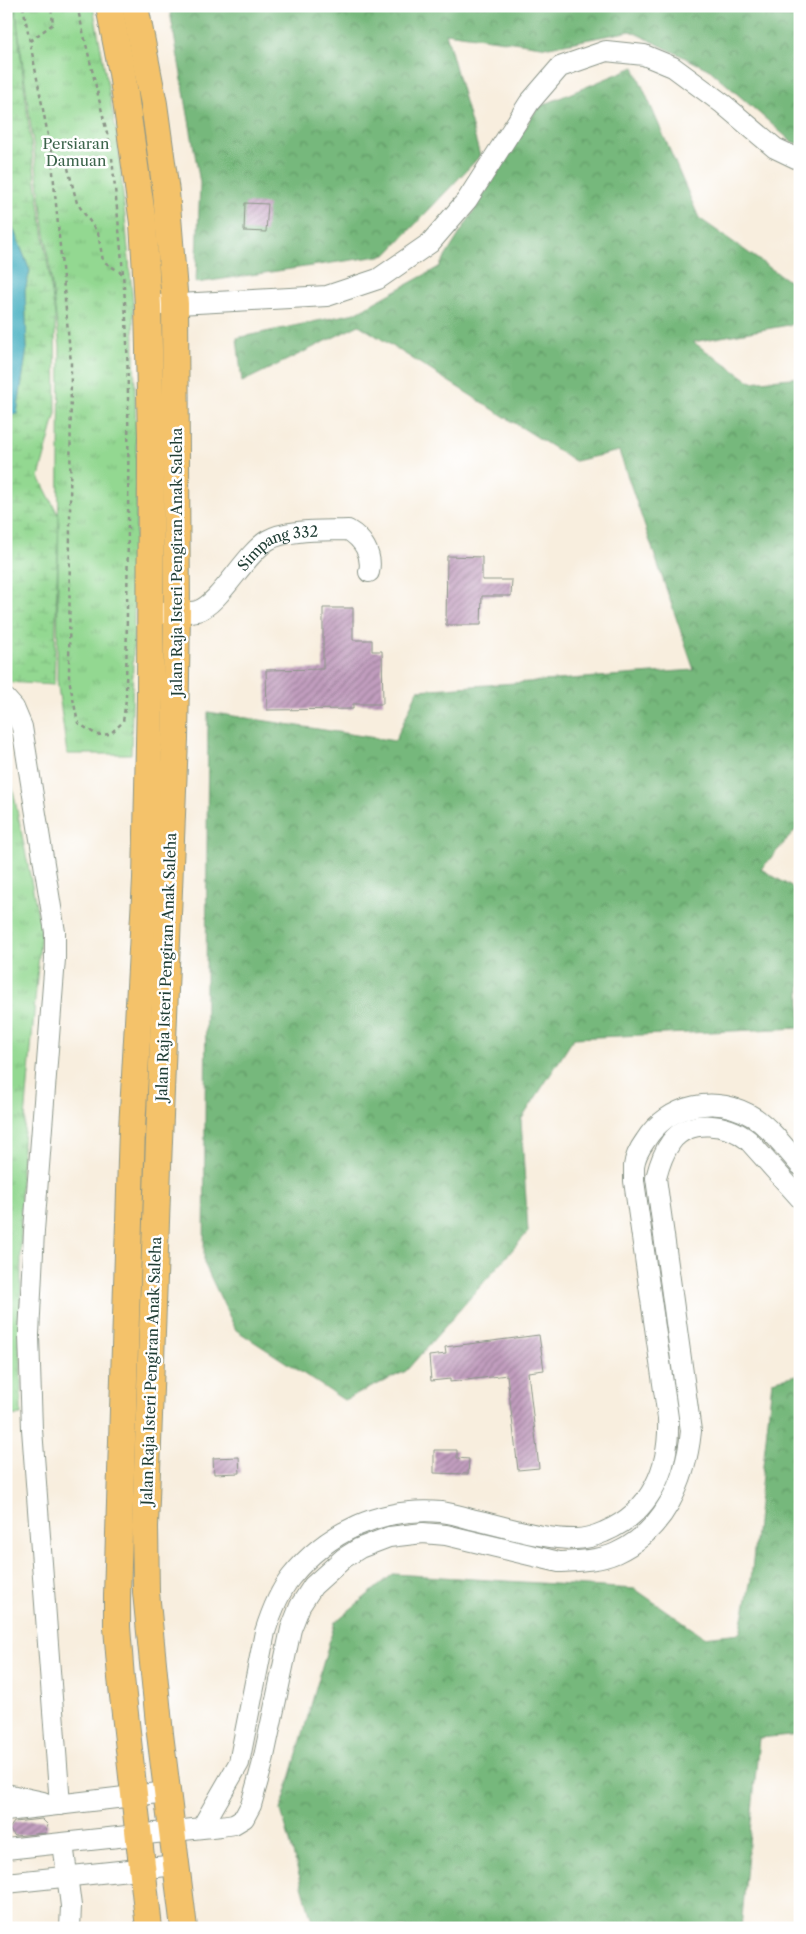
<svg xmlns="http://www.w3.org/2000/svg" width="806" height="1934" font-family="'Libre Caslon Text',serif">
<defs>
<pattern id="grass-tufts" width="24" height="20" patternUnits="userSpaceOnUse" patternTransform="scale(1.25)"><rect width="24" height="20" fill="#93d891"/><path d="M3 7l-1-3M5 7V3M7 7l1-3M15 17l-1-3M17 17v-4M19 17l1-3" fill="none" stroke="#7eba7e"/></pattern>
<pattern id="forest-crowns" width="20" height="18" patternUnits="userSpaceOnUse" patternTransform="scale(1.25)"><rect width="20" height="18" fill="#76b87b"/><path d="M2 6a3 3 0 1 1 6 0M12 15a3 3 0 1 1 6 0" fill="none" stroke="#609766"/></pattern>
<pattern id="wetland-marsh" width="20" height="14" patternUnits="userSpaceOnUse" patternTransform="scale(1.25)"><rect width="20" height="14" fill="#93d891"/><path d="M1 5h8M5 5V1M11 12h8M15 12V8" fill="none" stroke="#7eba7e"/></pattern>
<pattern id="building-hatch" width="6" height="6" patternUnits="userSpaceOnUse" patternTransform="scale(1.25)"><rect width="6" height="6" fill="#c19dbe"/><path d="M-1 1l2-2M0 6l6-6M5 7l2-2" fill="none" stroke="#9c819b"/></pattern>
</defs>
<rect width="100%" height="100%" fill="#fff"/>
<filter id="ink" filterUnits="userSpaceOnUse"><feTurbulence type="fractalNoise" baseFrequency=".02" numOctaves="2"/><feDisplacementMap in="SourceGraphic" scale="10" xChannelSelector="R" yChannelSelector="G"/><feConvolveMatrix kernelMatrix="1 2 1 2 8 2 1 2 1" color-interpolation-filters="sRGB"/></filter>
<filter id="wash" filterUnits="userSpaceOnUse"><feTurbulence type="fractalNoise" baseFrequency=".0096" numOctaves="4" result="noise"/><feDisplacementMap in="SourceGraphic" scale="20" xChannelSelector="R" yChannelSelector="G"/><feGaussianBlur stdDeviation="1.12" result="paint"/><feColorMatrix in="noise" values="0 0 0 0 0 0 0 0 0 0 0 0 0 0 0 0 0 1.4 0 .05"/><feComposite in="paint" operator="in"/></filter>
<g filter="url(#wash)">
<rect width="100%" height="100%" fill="#f8eede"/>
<g fill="url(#grass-tufts)" stroke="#598a62">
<polygon points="15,6 93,6 118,141 133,303 137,482 131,754 67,754 57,679 60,347"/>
<polygon points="6,755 41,930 21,1168 21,1415 6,1416"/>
</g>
<g fill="url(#forest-crowns)" stroke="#4a7a58">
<polygon points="169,6 768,6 769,16 800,17 800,144 792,142 710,70 631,31 549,47 446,33 480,156 386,255 196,283 200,183"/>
<polygon points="634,67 699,218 800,289 800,323 693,342 751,382 800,377 800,825 761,869 800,892 800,1028 574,1038 521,1120 528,1232 406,1371 344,1400 236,1330 204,1263 208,712 395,741 418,690 694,670 619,451 575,461 359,325 242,382 237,338 355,313 439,267 538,107"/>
<polygon points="800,1374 800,1734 759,1738 741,1928 314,1928 281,1810 335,1622 393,1574 635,1589 704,1637 740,1633 751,1579 772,1381"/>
</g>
<polygon fill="url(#wetland-marsh)" stroke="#598a62" points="6,6 15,6 33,161 55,315 56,413 39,477 59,516 54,685 6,682 6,416 17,414 27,348 25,290 30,271 6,210"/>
<polygon fill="#3eabbd" stroke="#2e7478" points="6,210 30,271 25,290 27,348 17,414 6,416"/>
<g id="blocks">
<g fill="url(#building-hatch)">
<polygon points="245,203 268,204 266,232 244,231"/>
<polygon points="447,556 482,557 482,580 512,580 511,596 482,596 481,625 446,625"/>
<polygon points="323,608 353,608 353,640 372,640 372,651 382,651 383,704 353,704 353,709 267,710 266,670 323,669"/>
<polygon points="539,1335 544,1370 528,1372 539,1468 518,1470 507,1375 450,1382 450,1379 431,1381 429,1356 446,1354 445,1347"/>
<polygon points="434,1450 457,1450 457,1458 469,1459 468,1474 434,1473"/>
<polygon points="239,1457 240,1473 214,1474 213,1458"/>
<polygon points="42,1819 48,1825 45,1833 15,1836 9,1829 14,1822"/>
</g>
</g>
</g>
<g filter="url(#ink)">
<use href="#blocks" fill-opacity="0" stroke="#8c9689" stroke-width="1"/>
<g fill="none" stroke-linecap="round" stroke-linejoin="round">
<defs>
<g id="minor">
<polyline points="160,305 327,296 378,279 430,243 467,200 529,103 560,67 606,51 644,55 673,67 723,104 775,148 800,160"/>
<path id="s1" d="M162 613C173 613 187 613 197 611 219 605 245 554 268 540 287 529 325 531 348 530 362 538 373 554 369 572"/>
<polyline points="6,699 14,708 22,727 55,932 55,959 34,1231 29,1335 32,1429 60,1805"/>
<polyline points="6,1794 43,1802"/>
<polyline points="6,1811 167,1792"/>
<path d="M202 1827 239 1763 265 1632C271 1613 279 1592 291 1577 328 1531 382 1507 441 1512 451 1513 461 1516 471 1519 504 1526 540 1539 575 1539 584 1539 595 1536 604 1532 652 1512 670 1467 668 1418L634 1181C634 1176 634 1170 634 1166 635 1157 640 1148 645 1141 668 1104 717 1093 755 1118 772 1130 786 1149 800 1165"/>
<polyline points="63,1843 71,1906 70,1928"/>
<path d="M6 1849 221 1826 234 1824 244 1818 251 1805 262 1766 291 1629 300 1606 313 1586 344 1558 360 1548 389 1537 423 1533 446 1535 559 1562C578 1561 598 1561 616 1553 664 1531 686 1481 691 1431L656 1178C659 1166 663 1153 671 1142 689 1118 727 1123 748 1140L800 1198"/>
<polyline points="6,1883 176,1865"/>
</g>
<g id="major">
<polyline points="109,6 122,73 143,223 148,306 151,438 150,698 146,879 132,1129 117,1596 117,1627 121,1678 149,1928"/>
<polyline points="135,6 154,104 166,192 175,304 177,612 175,739 158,1166 145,1527 146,1592 160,1734 184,1928"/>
</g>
</defs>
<use href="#minor" stroke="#8c9689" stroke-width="22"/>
<use href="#major" stroke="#8c9689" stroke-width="28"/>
<g stroke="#8c9689" stroke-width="2.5" stroke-dasharray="4 4" stroke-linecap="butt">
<path d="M23 6 51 151 71 363 69 679 78 723 97 735 110 734 123 722 126 699C127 581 130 462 127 343 125 281 118 220 112 158"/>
<polyline points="77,6 111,150"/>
<polyline points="30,41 53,24 51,6"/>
<polyline points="51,151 68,168 77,203 98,233 103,261 123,274"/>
</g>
<use href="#minor" stroke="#fff" stroke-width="20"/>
<use href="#major" stroke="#f4c26a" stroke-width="26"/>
</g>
</g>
<g text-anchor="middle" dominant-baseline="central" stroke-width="5" stroke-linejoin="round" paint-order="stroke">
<g font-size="15" fill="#3c644b" stroke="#fff">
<text x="76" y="143">Persiaran<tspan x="76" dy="17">Damuan</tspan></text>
</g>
<g font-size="15" fill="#1f3d34" stroke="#fff">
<text stroke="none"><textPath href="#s1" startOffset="142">Simpang 332</textPath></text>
<text transform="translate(176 562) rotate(-90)">Jalan Raja Isteri Pengiran Anak Saleha</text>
<text transform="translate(166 967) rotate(-88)">Jalan Raja Isteri Pengiran Anak Saleha</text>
<text transform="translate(151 1371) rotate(-88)">Jalan Raja Isteri Pengiran Anak Saleha</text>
</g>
</g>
<rect width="806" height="1934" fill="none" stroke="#fff" stroke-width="25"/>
</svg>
